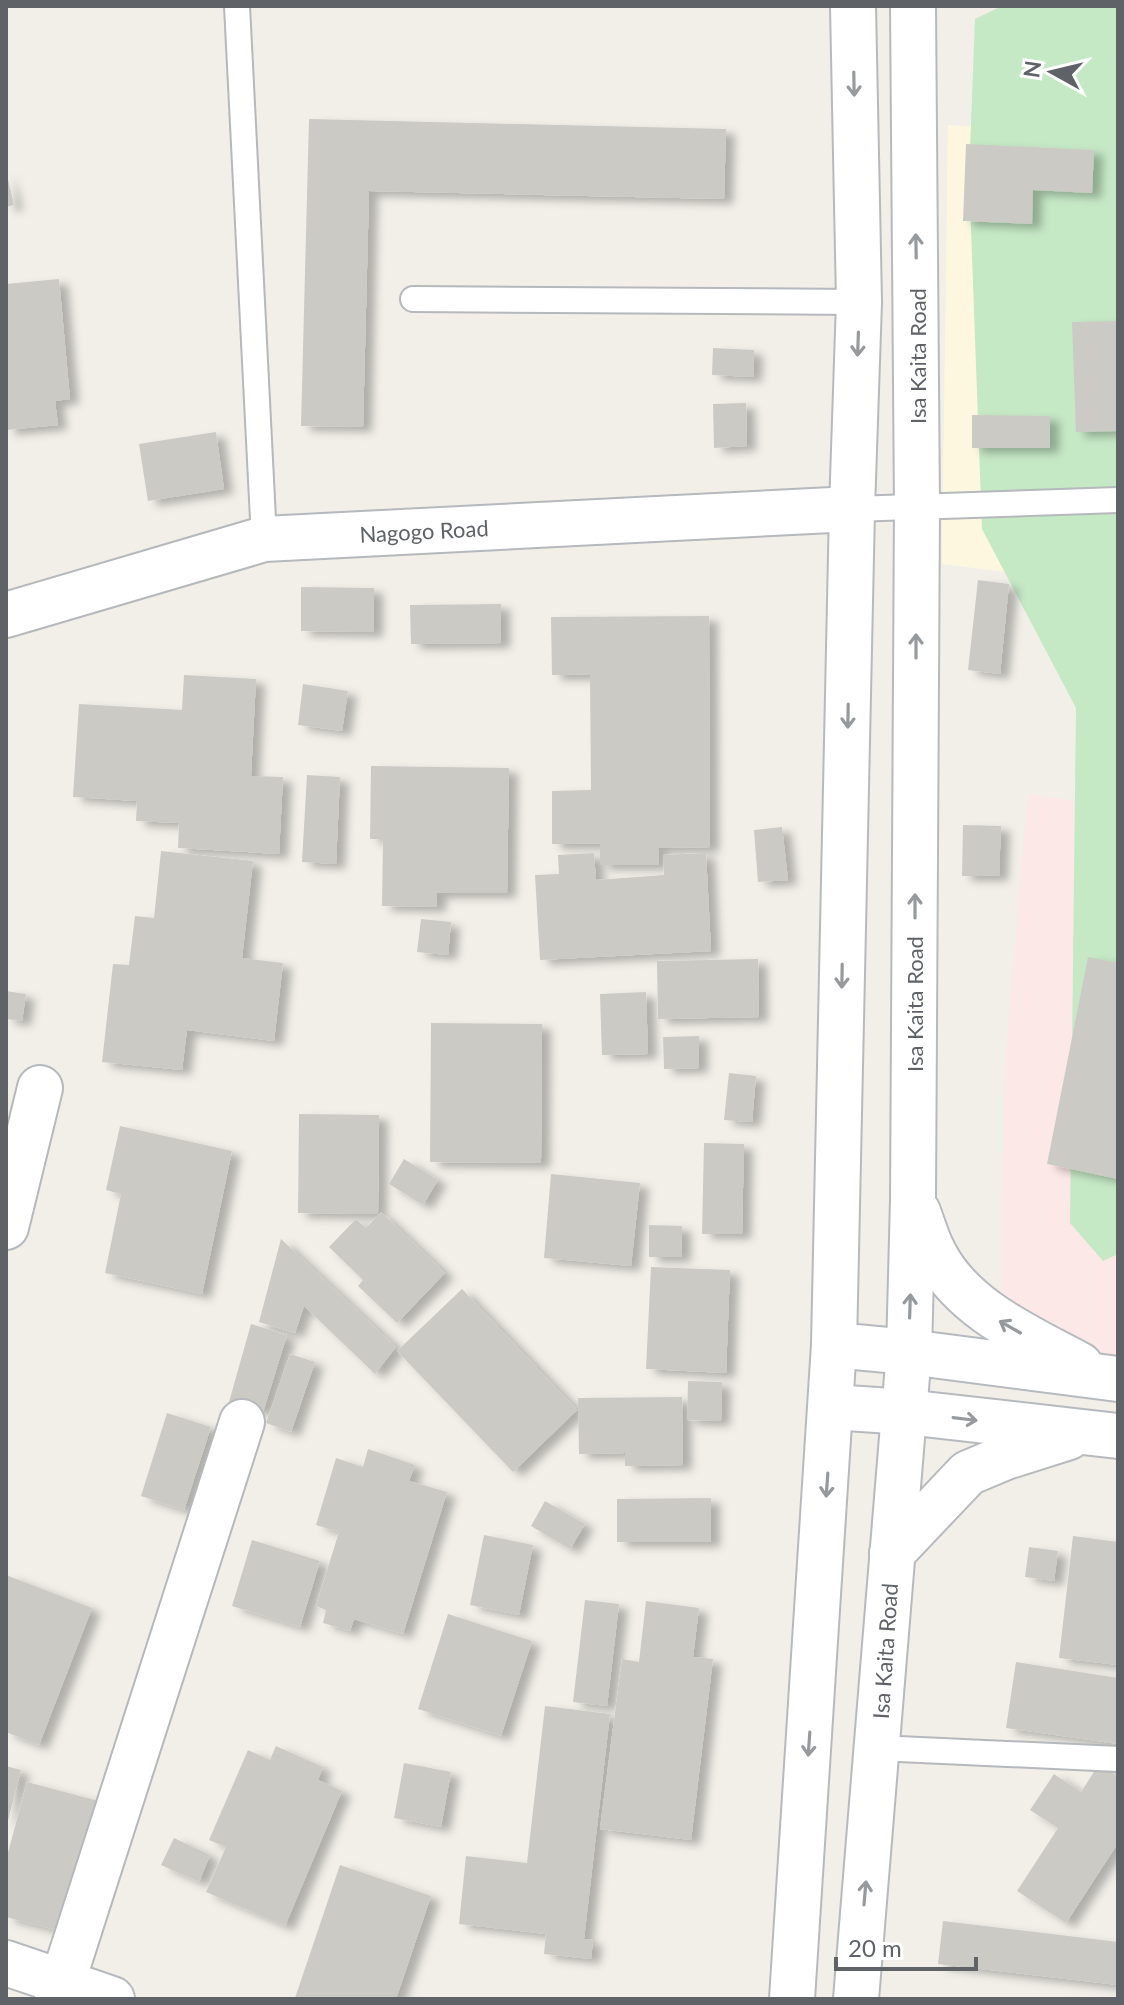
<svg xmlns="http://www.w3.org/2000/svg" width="1124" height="2005" font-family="Lato,sans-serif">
<defs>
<filter id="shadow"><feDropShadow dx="9" dy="5" stdDeviation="4" flood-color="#0004"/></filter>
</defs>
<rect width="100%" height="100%" fill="#f1efe8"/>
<polygon fill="#fef7e0" points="948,125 1118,136 1118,586 942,564"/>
<polygon fill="#fce8e6" points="1028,794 1118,807 1118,1369 1002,1297 1005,1063"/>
<polygon fill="#c5e8c5" points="1002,6 1118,6 1118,1254 1103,1261 1070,1223 1076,708 982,529 969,175 975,19"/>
<g fill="#cccac5" filter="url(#shadow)">
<polygon points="309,119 726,129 724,199 369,191 363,427 301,426"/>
<polygon points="966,144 1094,150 1092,193 1033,190 1032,224 963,221"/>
<polygon points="6,171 14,205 6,207"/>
<polygon points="59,279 70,399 55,401 58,425 6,430 6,284"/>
<polygon points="1118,321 1118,431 1076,432 1072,322"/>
<polygon points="713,348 754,350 753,377 712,375"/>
<polygon points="746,403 747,446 714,448 713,404"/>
<polygon points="972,415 1050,416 1050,448 972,448"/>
<polygon points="216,432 224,489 148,501 139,444"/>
<polygon points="978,580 1009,584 1000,674 968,670"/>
<polygon points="301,587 374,588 374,632 301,631"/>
<polygon points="501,604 501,643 411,644 410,605"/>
<polygon points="709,616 710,847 658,848 659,865 600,865 600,844 552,844 552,791 591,790 590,675 552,675 551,617"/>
<polygon points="184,675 256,679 251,776 283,777 279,854 178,848 179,823 136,821 137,801 73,797 79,704 182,710"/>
<polygon points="303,684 348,691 342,731 298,725"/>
<polygon points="371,766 509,768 507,893 437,893 437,907 382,906 383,839 370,839"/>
<polygon points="307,775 340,777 336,864 302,862"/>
<polygon points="963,825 1001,826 999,876 962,876"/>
<polygon points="782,827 788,880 758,882 754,830"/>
<polygon points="161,851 253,861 242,958 283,963 274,1041 187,1030 182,1070 102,1062 113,964 129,965 135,916 154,918"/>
<polygon points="594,853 596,880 664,875 663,855 706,853 711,951 540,960 535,875 559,874 558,855"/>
<polygon points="421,919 451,922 448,955 417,952"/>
<polygon points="1088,957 1118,963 1118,1179 1047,1164"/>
<polygon points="758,959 759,1017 658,1019 657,961"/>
<polygon points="6,991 26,994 22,1021 6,1019"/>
<polygon points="646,992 648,1054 602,1055 600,994"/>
<polygon points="431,1023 542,1024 541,1163 430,1162"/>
<polygon points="699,1036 699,1068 664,1069 663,1037"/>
<polygon points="729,1073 756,1076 752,1122 724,1120"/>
<polygon points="299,1114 379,1115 378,1214 298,1213"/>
<polygon points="120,1126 232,1151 202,1294 105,1273 121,1194 106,1190"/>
<polygon points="704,1143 744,1144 742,1234 702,1234"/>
<polygon points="404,1159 438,1180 423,1205 389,1184"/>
<polygon points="551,1174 640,1183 631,1266 544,1258"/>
<polygon points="381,1212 445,1273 397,1323 358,1286 363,1280 329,1247 356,1219 366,1228"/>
<polygon points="649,1225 682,1226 682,1257 649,1257"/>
<polygon points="281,1239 396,1347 375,1374 304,1306 295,1333 259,1322"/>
<polygon points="651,1267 730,1270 726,1373 646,1369"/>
<polygon points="462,1289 577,1410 513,1472 397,1351"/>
<polygon points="251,1324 287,1335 263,1412 229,1402"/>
<polygon points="290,1354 315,1362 291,1432 266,1423"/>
<polygon points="688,1381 722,1382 721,1421 687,1420"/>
<polygon points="682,1397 683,1465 625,1466 625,1453 579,1454 578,1398"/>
<polygon points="167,1413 211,1427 184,1510 141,1496"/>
<polygon points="368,1449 415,1465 409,1481 447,1492 403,1634 354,1619 350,1631 323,1623 326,1610 316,1606 339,1532 316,1525 336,1458 363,1467"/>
<polygon points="711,1498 711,1542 617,1542 617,1499"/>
<polygon points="545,1501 585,1524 570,1549 531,1526"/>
<polygon points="484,1535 533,1545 519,1615 470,1605"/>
<polygon points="1073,1536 1118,1542 1118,1665 1059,1658"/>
<polygon points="252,1540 320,1561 300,1627 232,1606"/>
<polygon points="1029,1547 1058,1551 1054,1581 1025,1577"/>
<polygon points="6,1575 92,1608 39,1745 6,1732"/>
<polygon points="585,1600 619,1604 607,1706 573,1702"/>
<polygon points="646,1601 699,1608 693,1657 713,1659 691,1840 600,1829 622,1659 639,1662"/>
<polygon points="448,1614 532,1641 501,1736 418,1709"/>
<polygon points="1016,1662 1118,1678 1118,1744 1006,1728"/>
<polygon points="545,1706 610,1714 584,1939 593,1940 591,1959 544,1954 546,1934 459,1924 466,1856 527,1863"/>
<polygon points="276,1746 323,1767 318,1780 342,1791 285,1926 206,1892 226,1847 209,1840 248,1750 270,1760"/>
<polygon points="404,1763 451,1772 441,1827 394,1818"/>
<polygon points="1099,1764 1118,1777 1118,1843 1066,1923 1017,1891 1058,1828 1030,1810 1054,1774 1081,1792"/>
<polygon points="6,1766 21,1770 7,1824 6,1823"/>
<polygon points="27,1782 102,1802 68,1933 6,1917 6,1860"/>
<polygon points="174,1838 210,1855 199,1882 161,1865"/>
<polygon points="340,1865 431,1896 396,1999 295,1998"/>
<polygon points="943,1921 1118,1942 1118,1985 938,1964"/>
</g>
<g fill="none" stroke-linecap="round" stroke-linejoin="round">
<defs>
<g id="lane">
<polyline points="237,6 264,539"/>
<polyline points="413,299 859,302"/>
<polyline points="852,509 1118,500"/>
<polyline points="877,1748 1118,1759"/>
</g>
<g id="street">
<polyline points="6,615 264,539 852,509"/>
<polyline points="6,1227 40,1088"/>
<polyline points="57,1999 242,1422"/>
</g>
<g id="secondary">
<path d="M918 1212C923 1225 927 1240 934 1253 962 1309 1028 1337 1080 1365"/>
<polyline points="834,1345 909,1352 1118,1379"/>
<polyline points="832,1407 906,1412 1118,1436"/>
<polyline points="892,1553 968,1473 1006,1457 1069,1437"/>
<polyline points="6,1963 112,1999"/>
<polyline points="792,1999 834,1345 852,509 859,302 853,6"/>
<polyline points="856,1999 909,1352 913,1200 917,507 913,6"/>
</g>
</defs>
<use href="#lane" stroke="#b5b8bc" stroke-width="28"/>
<use href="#street" stroke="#b5b8bc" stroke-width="48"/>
<use href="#secondary" stroke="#b6babf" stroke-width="48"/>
<use href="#lane" stroke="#fff" stroke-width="24"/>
<use href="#street" stroke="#fff" stroke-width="44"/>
<use href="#secondary" stroke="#fff" stroke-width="44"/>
</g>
<defs><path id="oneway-shaft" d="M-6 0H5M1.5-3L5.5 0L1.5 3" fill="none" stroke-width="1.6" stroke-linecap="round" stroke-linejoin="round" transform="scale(2)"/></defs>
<g stroke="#979a9d">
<use href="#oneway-shaft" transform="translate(854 84) rotate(89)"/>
<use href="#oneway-shaft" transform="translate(916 246) rotate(-91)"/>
<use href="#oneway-shaft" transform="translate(858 344) rotate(92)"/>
<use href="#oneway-shaft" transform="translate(916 646) rotate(-90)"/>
<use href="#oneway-shaft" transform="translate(848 716) rotate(91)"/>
<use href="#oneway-shaft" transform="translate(915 906) rotate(-90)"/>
<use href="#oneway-shaft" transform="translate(842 976) rotate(91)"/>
<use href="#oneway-shaft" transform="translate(910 1306) rotate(-88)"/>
<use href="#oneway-shaft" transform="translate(1010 1327) rotate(-150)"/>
<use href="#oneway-shaft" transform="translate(965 1419) rotate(7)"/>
<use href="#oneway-shaft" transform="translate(827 1485) rotate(94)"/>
<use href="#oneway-shaft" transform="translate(809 1744) rotate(94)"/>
<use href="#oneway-shaft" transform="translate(865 1893) rotate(-85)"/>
</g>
<g text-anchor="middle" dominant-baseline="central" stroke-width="6" stroke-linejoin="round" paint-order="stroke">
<g font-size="22" fill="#5f6368" stroke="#fff">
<text transform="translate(917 356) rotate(-90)">Isa Kaita Road</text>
<text transform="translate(424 531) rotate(-3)">Nagogo Road</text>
<text transform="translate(914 1004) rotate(-90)">Isa Kaita Road</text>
<text transform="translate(885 1651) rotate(-86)">Isa Kaita Road</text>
</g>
</g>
<rect width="1124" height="2005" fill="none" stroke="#5f6368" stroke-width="16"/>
<g transform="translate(1052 72) rotate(278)" stroke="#ffffff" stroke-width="6" paint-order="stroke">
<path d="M0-6L14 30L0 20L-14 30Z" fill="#5f6368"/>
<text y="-12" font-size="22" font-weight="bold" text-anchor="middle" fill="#5f6368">N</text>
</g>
<path d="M836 1957v12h140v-12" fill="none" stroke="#5f6368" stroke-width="4"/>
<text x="848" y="1957" font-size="24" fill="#5f6368" stroke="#ffffff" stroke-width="6" paint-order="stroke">20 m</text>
</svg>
